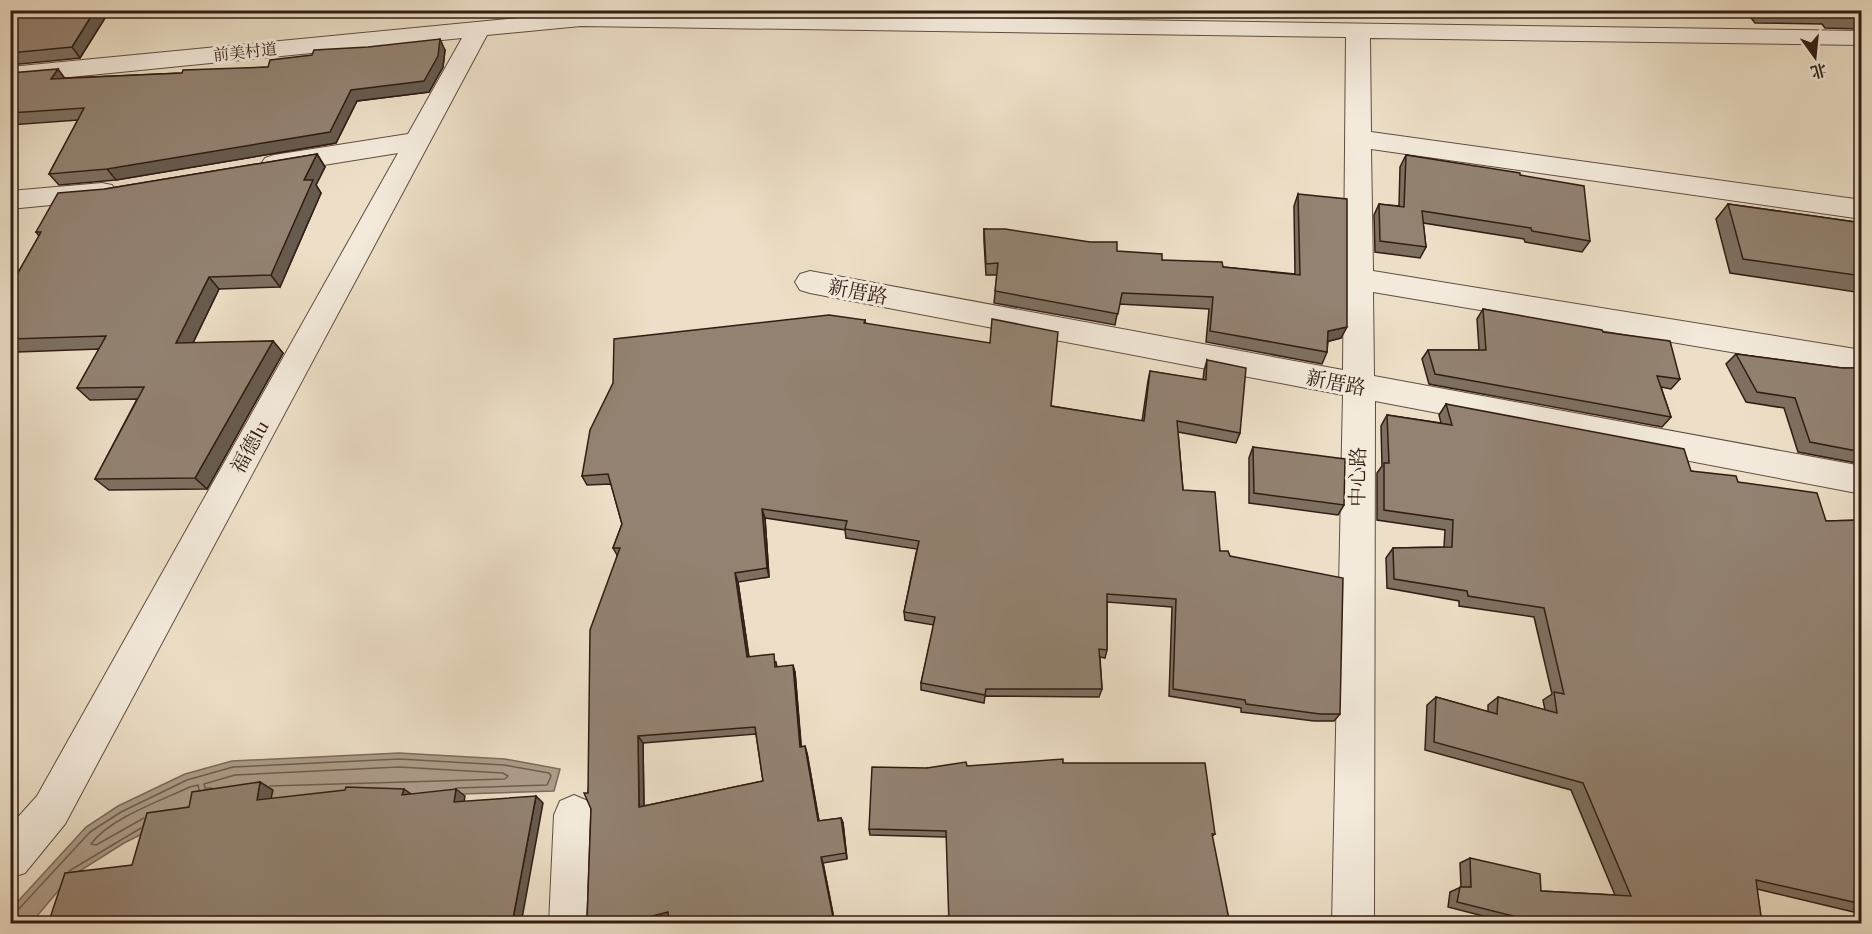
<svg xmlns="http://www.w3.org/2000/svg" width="1872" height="934" font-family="'IM FELL French Canon','Noto Serif SC',serif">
<rect width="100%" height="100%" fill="#eddfc7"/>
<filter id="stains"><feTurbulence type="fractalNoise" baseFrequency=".00333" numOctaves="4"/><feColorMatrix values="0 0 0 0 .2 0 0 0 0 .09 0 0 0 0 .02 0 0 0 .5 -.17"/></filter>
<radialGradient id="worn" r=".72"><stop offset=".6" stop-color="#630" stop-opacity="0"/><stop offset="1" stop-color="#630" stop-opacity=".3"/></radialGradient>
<polygon fill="#ad9d8a" stroke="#7c6a5b" stroke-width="1.5" points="399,753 505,759 560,769 554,791 206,802 124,843 70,877 31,923 11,923 10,910 86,827 118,806 185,774 232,761"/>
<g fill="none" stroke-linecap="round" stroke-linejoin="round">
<g stroke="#705d4f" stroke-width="1.5">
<polyline points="212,788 205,788 204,784 235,775 399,767 503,773 508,776 505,779 270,786"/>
<path d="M144 818 96 845 91 844C110 818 160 801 190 787L198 785 199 790"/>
<polyline points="69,871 141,828"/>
<polyline points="10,913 17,911 90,832 121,812 187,780 233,767 399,759 504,765 549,773 551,776 547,785 457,788"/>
</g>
<defs>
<g id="minor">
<polygon points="581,12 1862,31 1862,45 1370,38 1371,132 1862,200 1862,219 1371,149 1373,271 1862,350 1862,374 1373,292 1374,376 1862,466 1862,494 1375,401 1374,924 1332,924 1343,395 810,293 800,290 795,282 800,274 810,271 1343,370 1346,37 581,26 487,35 65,824 25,873 10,878 10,826 37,796 398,153 274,173 265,170 261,164 265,158 274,155 408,134 462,38 10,83 10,67"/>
<polygon points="102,183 112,185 116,192 112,199 10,209 10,191"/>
<polygon points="574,795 588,801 594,815 591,924 549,924 554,815 560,801"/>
</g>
</defs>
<use href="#minor" stroke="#614e41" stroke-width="2"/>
<use href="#minor" fill="#f3eadb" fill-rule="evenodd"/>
</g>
<g fill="#7e7061" stroke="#321d14" stroke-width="1.5" fill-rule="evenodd">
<polygon points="10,10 110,10 80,58 10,65"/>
<polygon points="1745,10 1862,10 1862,29 1825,28 1822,24 1755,23"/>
<polygon points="445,50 443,67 429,92 357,101 336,143 116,180 59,185 49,174 78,120 10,125 10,73 65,78 182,73 268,67"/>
<polygon points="317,154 325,167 316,185 321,193 280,287 219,289 193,343 273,341 283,353 207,489 109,490 95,479 137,399 90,400 77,388 99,349 17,352 10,363 10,287 39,236 36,232 105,189"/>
<polygon points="1406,155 1520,175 1590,241 1582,252 1525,242 1524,239 1423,223 1426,247 1420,258 1375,252 1374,215 1379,204 1399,206 1400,167"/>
<polygon points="1298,194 1341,338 1328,341 1327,352 1322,364 1206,342 1209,309 1119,304 1115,325 994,303 997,275 986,275 984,241 984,229 1162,260 1223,267 1295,274 1294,206"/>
<polygon points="1728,204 1862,223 1862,293 1730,273 1716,219"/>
<polygon points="1483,309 1603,332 1680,379 1671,389 1661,387 1671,417 1662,427 1429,384 1422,359 1428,350 1479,350 1477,319"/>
<path d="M865 320V323L1051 406 1142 421 1148 381 1150 371 1203 380 1204 371 1207 360 1240 433 1236 443 1178 432 1183 490 1220 551 1230 556 1340 714 1334 721H1314L1241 712V708L1169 696 1172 607 1107 602V650L1105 658 1100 657 1102 689 1099 697 985 696 984 703 921 690V683L934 625 905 620 904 612 917 549 846 538 845 530 765 518 769 577 738 582 749 657 776 662 777 667 795 672 801 747 807 753 819 821 841 818 843 823 847 859 823 863 835 924H669L668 918 646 924H577L587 920 591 809 588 793 617 555 613 548 622 524 611 484 587 485 582 476ZM756 734 763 781 644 806 643 743Z"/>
<polygon points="1736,354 1842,368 1862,368 1862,464 1798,452 1784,408 1746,402 1726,364"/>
<polygon points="1446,404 1691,471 1738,482 1826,521 1862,520 1862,914 1757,889 1762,924 1514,924 1448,907 1450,892 1461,887 1460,863 1470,858 1541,891 1615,895 1571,790 1425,750 1427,705 1436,697 1488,712 1488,705 1498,697 1545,710 1543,700 1552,694 1534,617 1459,606 1459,601 1387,588 1386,558 1393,548 1444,547 1445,530 1377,520 1377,473 1382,466 1381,426 1387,415 1441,423 1439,415"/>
<polygon points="1253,447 1344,505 1338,515 1249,503 1249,458"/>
<polygon points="1063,763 1215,834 1212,836 945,837 870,835 869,829 927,768"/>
</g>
<g fill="#675b4f" stroke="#321d14" stroke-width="1.5">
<polygon points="95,10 110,10 80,58 72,47"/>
<polygon points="440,39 445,50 443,67 429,92 357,101 336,143 116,180 107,169 351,90"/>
<polygon points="58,69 66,80 51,79"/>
<polygon points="317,154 325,167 316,185 321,193 280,287 271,275 304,180"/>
<polygon points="209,277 219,289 187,355 176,343"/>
<polygon points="1347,327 1341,338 1322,343 1328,331"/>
<polygon points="273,341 283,353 207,489 195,478"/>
<polygon points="10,346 17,352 10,363"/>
<polygon points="762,509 765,518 769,577 767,568"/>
<polygon points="735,573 738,582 750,665 747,657"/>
<polygon points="793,665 795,672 802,754 800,747"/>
<polygon points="638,736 643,743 644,813 639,807"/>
<polygon points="805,746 807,753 820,827 818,821"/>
<polygon points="260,782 273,790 269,807 257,800"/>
<polygon points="404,789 414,796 402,795"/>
<polygon points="456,789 465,796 463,809 454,802"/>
<polygon points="536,796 543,803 521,924 512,924"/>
<polygon points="841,818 843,823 847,859 846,853"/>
<polygon points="821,857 823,863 835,924 830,924"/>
<polygon points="668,912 672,917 646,924 622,924"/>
</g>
<g fill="#938271" stroke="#321d14" stroke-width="1.5" fill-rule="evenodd">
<polygon points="10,10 95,10 72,47 10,53"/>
<polygon points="1761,10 1862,10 1862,18 1833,17 1830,14 1763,12"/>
<polygon points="440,39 438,56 424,81 351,90 330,132 107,169 49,174 84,108 10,113 10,73 58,69 51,79 182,73 183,70 268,67 270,60 312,55 314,50 368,47"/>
<polygon points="317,154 304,180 313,180 271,275 209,277 176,343 273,341 195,478 95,479 144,387 77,388 106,336 10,339 10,287 41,232 36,232 58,193 105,189"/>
<polygon points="1406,155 1520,173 1520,175 1584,186 1590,241 1532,231 1531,228 1422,211 1426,247 1380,241 1379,204 1404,207"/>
<polygon points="1298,194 1347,199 1347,327 1328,331 1327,352 1210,331 1213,297 1122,293 1118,314 995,291 998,263 986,264 984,229 1005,229 1090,242 1117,242 1117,251 1162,254 1162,260 1222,262 1223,267 1300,275"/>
<polygon points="1728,204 1862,223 1862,276 1743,259"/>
<polygon points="1483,309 1602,330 1603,332 1670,341 1680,379 1657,376 1671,417 1435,374 1428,350 1486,350"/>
<path d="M829 315 865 320 864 323 990 343 992 319 1058 332 1051 406 1144 421 1150 371 1206 380 1207 360 1246 368 1240 433 1177 421 1183 490 1215 492 1220 551H1228L1230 556 1343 578 1340 714H1320L1246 704 1245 700 1173 689 1176 599 1107 594V650L1099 649 1102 689H986L985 695 921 683 935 617 904 612 919 541 845 529 847 521 762 509 767 568 735 573 747 657 774 654 775 667 793 665 800 747 805 746 818 821 841 818 846 853 821 857 834 922 830 924H669L668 912 622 924H577V922L587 920 591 809 584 793H588L590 630 620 548H613L622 524 608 474 582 476 590 430 613 383 614 339ZM755 727 763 781 639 807 638 736Z"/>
<polygon points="1736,354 1842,368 1862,368 1862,452 1810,442 1795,398 1757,392"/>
<polygon points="1446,404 1684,449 1691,471 1736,476 1738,482 1817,493 1826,521 1862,520 1862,904 1756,880 1762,924 1545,924 1457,902 1460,887 1471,887 1470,858 1540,874 1541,891 1631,896 1583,783 1434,742 1436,697 1497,714 1498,697 1557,713 1554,692 1564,694 1544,608 1468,596 1467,591 1394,579 1393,548 1452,547 1453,520 1384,510 1384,463 1389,463 1387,415 1452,425"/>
<polygon points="1253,447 1345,459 1344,505 1254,493"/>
<polygon points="1063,759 1063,763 1205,763 1215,834 1212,834 1230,924 949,924 946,831 869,829 872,767 927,768 966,762 967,766"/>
<polygon points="260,782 257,800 345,790 346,787 404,789 402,795 456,789 454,802 536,796 512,924 48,924 65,873 132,865 147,813 189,807 192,792"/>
</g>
<g text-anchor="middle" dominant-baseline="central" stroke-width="6" stroke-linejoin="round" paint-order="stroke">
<g font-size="16" fill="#321d14" stroke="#f3eadb">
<text transform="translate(245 52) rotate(-6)">前美村道</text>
</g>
<g font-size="20" fill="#321d14" stroke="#f3eadb">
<text transform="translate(858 292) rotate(11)">新厝路</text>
<text transform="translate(1336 383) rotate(11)">新厝路</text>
<text transform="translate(250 447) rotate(-61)">福德lu</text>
<text transform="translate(1358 477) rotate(-89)">中心路</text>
</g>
</g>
<rect width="1872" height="934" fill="none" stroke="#eddfc7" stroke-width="36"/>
<rect x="12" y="12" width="1848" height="910" fill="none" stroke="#321d14" stroke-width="3"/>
<rect x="18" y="18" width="1836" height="898" fill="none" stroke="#321d14" stroke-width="1.5"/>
<g transform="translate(1815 57) rotate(165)" stroke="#f3eadb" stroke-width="4.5" paint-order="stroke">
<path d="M0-4.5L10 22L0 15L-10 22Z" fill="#321d14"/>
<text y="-9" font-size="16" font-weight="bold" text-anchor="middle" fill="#321d14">北</text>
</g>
<rect width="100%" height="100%" filter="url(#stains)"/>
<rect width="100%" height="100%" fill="url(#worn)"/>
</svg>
